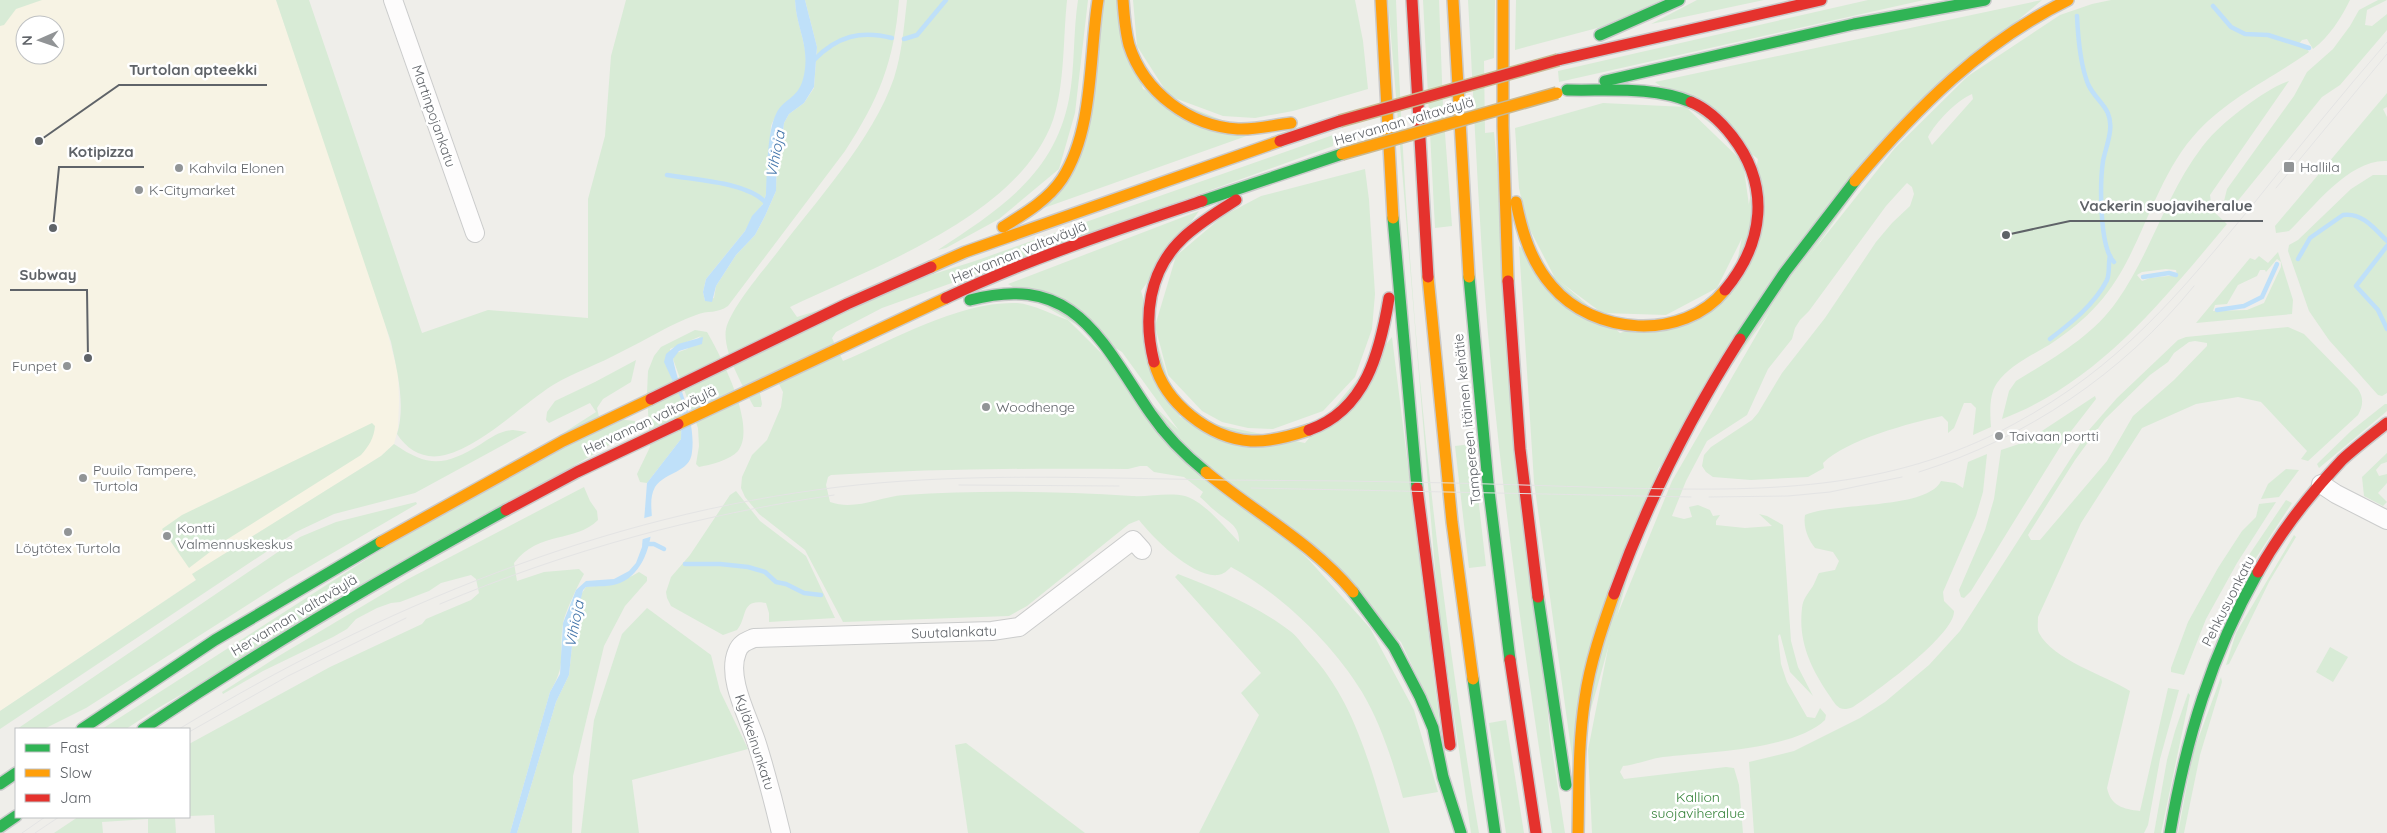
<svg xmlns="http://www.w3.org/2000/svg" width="2387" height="833" font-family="Quicksand,sans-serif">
<rect width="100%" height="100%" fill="#efeeea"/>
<path fill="#f7f3e4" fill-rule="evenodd" d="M0 0H276L380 304 398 373 399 401 398 429 394 444 381 456 193 574 196 580 0 711ZM25 25H55V55H25Z"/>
<g fill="#d8ebd6" fill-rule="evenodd">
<polygon points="0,0 42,0 16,9 4,25 0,26"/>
<path d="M276 0H309L422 333 488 310 588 318V199L605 136 611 56 626 0H795C796 30 815 55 801 87 794 102 777 109 771 126L766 194 763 204 753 216 745 231 706 279 703 292 705 301 714 298 716 286 736 255 755 235 765 216 776 191 777 154 782 140 784 123 789 114 804 103 814 88 817 47 805 0H899C894 62 879 99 845 151L728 306C717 314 708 310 696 315 670 324 646 340 621 352 599 364 575 372 553 385 520 406 483 445 445 455 425 460 408 451 397 434 406 406 397 370 391 342Z"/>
<path d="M907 0H1067C1063 38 1065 84 1053 120 1019 216 875 266 790 307L797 317 975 261 1333 135V146L882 308 836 332 832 338 843 361C895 339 960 301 1017 303 1033 304 1053 315 1068 320L1309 560 1370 628 1414 710 1438 792 1403 798C1393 762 1381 724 1362 692 1333 644 1280 593 1231 567 1227 571 1224 574 1218 575 1193 578 1153 538 1139 520L1129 524 1027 606 1009 616 843 622 805 550 759 514 745 497 741 488 742 477 752 455 767 440 781 407 783 392 778 382 758 383 762 404 761 407H754C744 388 722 351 726 329 731 308 762 272 776 254 815 202 873 140 894 78 902 53 904 26 907 0ZM1140 466H1147L1154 472 1184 477 1203 492 1200 497C1206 502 1212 509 1219 514 1229 522 1240 527 1239 542 1225 528 1205 502 1185 496 1168 492 1149 497 1132 496 1056 491 980 490 904 495 879 497 855 511 830 502L826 485 828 477 831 475C930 469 1029 468 1128 469Z"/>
<path d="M1078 0H1088L1075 113 1059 169 999 219 946 248 938 250C998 210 1054 176 1069 99 1075 69 1073 32 1078 0Z"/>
<polygon points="1103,0 1117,0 1143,89 1255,133 1041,209 1063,187"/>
<polygon points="1133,0 1355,0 1363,41 1368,89 1293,111 1255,118 1223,116 1169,96 1137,46"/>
<path d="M1388 0H1396C1406 279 1432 558 1479 833H1471L1438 605Z"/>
<polygon points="1423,0 1439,0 1443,107 1452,226 1435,228"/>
<path d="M1468 0H1495L1494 58 1484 61 1485 133 1494 132 1550 737 1565 833H1552C1523 646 1496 458 1483 269 1477 179 1473 90 1468 0Z"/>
<polygon points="1516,0 1662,0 1601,27 1515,50"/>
<polygon points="1697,0 1764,0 1651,24"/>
<polygon points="1868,0 1924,0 1559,82 1558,71"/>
<polygon points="2042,0 1918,104 1658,469 1574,770 1534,482 1519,246 1620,333 1730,296 1758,159 1655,82"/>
<path d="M2111 0H2350C2341 18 2330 36 2313 49L2307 39 2302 40 2297 46 2307 49 2309 52C2271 79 2230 97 2198 131 2152 180 2142 256 2098 304 2084 320 2067 333 2049 345 2032 355 2009 366 1997 383 1989 394 1990 413 1991 427L1973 435 1976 408 1971 403H1964L1954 428 1948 433V422L1942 416C1910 423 1846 440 1823 463L1824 468 1808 477 1751 480 1713 477 1706 472 1702 466 1704 455 1711 447 1752 420 1758 413 1782 373 1825 318 1876 242 1892 223 1910 206 1914 194 1912 187 1907 183 1905 185 1886 206 1809 311 1800 320 1795 328 1792 339 1768 369 1747 415 1707 441 1686 481 1672 516 1684 519 1692 517 1689 507 1698 505 1710 510 1713 516 1720 515 1716 521V525L1745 528 1772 526 1759 514 1767 516 1783 525 1791 641 1798 667 1813 696 1790 672 1780 634 1778 636 1781 664 1787 682 1807 717 1815 718 1820 708 1826 715 1825 720C1794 750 1706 752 1663 757 1649 759 1635 765 1623 766L1620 772 1624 779 1726 767 1734 768 1739 785 1743 833H1592L1588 750 1612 628 1672 481 1783 289 1895 148 1968 76 2060 15 2092 4ZM1972 94 1973 99 1932 145 1928 137C1936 122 1956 101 1972 94Z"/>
<polygon points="2378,0 2387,0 2367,10 2365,25 2372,26 2387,14 2387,30 2340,85 2322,97 2232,208 2228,208 2224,201 2227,189 2294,96 2307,72 2333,49 2350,26 2359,10"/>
<path d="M2289 81 2210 195 2212 210 2227 224C2164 299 2098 383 2002 419L2009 391 2016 381C2052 359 2093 336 2117 301 2151 253 2166 194 2202 147 2214 131 2230 118 2246 106 2259 97 2274 86 2289 81ZM2166 269 2176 270 2177 275 2150 278 2142 281 2137 275 2142 272Z"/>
<path d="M2387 93V107L2383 109 2387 117V161C2349 159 2314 207 2289 231L2276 233 2275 226Z"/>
<polygon points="1603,103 1686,107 1743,162 1751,220 1717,288 1666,315 1602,313 1555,278 1526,222 1519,188 1515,128"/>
<polygon points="1365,169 1369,200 1375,294 1372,329 1355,377 1323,411 1273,429 1248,428 1222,422 1202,411 1168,375 1155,326 1176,256 1223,216 1261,196"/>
<polygon points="2373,175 2387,175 2387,393 2382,396 2378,395 2329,340 2309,311 2288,251 2289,245 2298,240 2351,189"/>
<polygon points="1199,211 1141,291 1180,417 1305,443 1392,337 1440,726 1401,642 1198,457 1122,352 1008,284"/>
<path d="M2278 252 2293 300 2292 314 2196 323 2250 258 2255 260 2259 256 2268 263ZM2277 259 2281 262V267L2264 303 2247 310 2213 311 2215 305 2227 304 2238 285 2257 276 2260 270H2265L2266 272Z"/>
<path d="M2288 327 2304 334 2358 389C2364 398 2363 406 2358 415L2308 461 2301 459 2307 451 2261 402 2238 397 2196 404 2142 428 2081 523 2038 617C2038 622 2037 629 2039 633 2053 660 2105 675 2130 691L2107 788C2111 806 2123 809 2140 811L2168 688 2179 690 2160 759 2148 825 2144 833H1754L1749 762 1794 751 1860 718 1885 702 1929 665 1960 631 2089 430 2117 398 2178 340 2186 337ZM2195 341 2207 343V346L2174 380 2133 416 2107 461 2040 540H2031L2028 535 2031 530 2075 460 2105 419 2150 375 2168 362 2174 353 2189 342Z"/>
<path d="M695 330 707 332C720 354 758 428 738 451 730 460 710 465 699 467L696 464 699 446 698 428 673 359 676 353 687 349 701 336 670 349 682 401 681 439 647 483 640 482 637 474 650 447 647 393 648 371 654 356 661 347Z"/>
<polygon points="636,360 631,382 603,399 597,408 599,417 635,421 635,430 158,708 126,729 102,729 596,412 590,403 549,423 546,420 547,412 555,401 595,382"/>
<polygon points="2095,396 2096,399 2065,439 1971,591 1964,598 1961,597 1959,590 1985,530 1994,499 2001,450 2025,442"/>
<polygon points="2385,404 2387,404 2387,411 2319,468 2317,464 2351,431"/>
<path d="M372 423 375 426C374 438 369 446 361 455L223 542 189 568 162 529 182 515Z"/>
<path d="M513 430 527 432 415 493 334 514 296 532 0 729V711L196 580 192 574 381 456 394 444C429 468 445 466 481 444 492 437 500 431 513 430Z"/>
<polygon points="1472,444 1486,566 1469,568 1455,446"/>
<polygon points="2387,453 2387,462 2381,464 2376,470 2379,476 2387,474 2387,483 2378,493 2387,502 2383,506 2364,496 2362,477"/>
<path d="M1987 454 1983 492 1976 516 1943 592 1944 601 1954 611C1955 635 1873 694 1853 707 1839 713 1836 705 1829 695 1811 668 1798 642 1802 608 1803 597 1810 592 1814 584 1816 580 1817 576 1819 573L1835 570 1839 561 1833 552 1815 548C1808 539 1803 527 1805 515 1833 502 1927 510 1941 481L1955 483 1963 488 1968 462Z"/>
<polygon points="2286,469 2299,470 2279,497 2261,499 2268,484"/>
<path d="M584 487 590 501 597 511 598 520C575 543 540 530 514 563L517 581 544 572 579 569 584 574C578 585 565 612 563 624 558 654 568 662 550 692L510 833H215L214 815 189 816V744L330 667 422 624 426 619 471 600 479 593 476 579 471 575 441 583 429 591 400 602 391 603 377 608 356 619 347 629 333 637 263 671 223 694 222 692 277 657 408 579Z"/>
<path d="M736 491 760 521 806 556 835 618 769 622V613L766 603C740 598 748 617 737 630L723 635 671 606 667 598 666 592 671 577 690 555 730 495Z"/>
<polygon points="2286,500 2292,503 2220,613 2219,612 2249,555"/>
<polygon points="416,502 417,504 288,579 86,708 44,729 17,729 300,537 336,522"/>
<polygon points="2276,502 2237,563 2206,619 2184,675 2171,672 2171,668 2188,622 2218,568 2242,531 2256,517 2259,504"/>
<polygon points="2294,535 2296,537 2269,582 2229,664 2226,665 2236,633"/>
<path d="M639 572 647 577V581L625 606 604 646 573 776 572 833H517L556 702 569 675 574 627 582 593 586 587C607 585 621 583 639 572Z"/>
<path d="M1178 574C1215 588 1259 607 1290 631 1297 636 1302 644 1308 651 1355 701 1371 768 1390 833H1199L1259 715 1241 693 1261 673 1175 577Z"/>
<polygon points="647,608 711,655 720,691 748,749 632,780 639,833 581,833 594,720 622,634"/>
<polygon points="2330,647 2348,657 2333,682 2316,672"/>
<polygon points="2221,677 2222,682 2200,755 2184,833 2178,833 2193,753"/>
<polygon points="2188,693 2190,695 2161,833 2154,833 2167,760 2175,731"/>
<polygon points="1506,720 1524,833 1506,833 1489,723"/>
<polygon points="966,743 1085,833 968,833 955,745"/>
<polygon points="78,817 184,817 175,818 176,833 148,833 148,819 102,822 103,833 54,833"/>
</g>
<g fill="#bfe0f9">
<path d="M795 0H805L817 47 814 87 804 103 789 114 784 123 782 140 777 154 776 191 765 216 755 235 736 255 716 286 712 302 705 301 703 292 706 279 745 231 752 216 763 204 766 194C767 173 767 132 776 114 784 97 799 100 804 75 810 45 796 28 795 0Z"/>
<path d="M703 337 702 344 679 351 673 359C679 390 696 420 692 452 690 473 666 471 655 487 649 498 652 510 652 521 652 543 643 574 620 583 610 587 598 586 586 587L583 590 574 627 569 675 556 702 517 833H510L550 692 560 674 563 623 576 590 586 581 614 579 629 571 636 563 642 547 647 483 681 439 682 401 664 362 666 354 678 344Z"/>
</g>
<polygon fill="#efeeea" points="655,515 653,536 640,540 641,519"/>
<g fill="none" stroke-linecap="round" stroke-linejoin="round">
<g stroke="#bfe0f9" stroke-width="4.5">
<polyline points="2213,6 2231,27 2245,34 2268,35 2309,48"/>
<path d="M2077 16C2078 38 2080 64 2088 84 2096 102 2113 107 2110 131 2109 141 2105 151 2103 161 2100 182 2099 247 2114 262"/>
<polyline points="904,39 917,35 946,0"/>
<path d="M814 60C837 36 861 30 892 38"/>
<path d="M667 175C694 180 748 182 766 203"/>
<polyline points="2387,246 2356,286 2378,310 2387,329"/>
<path d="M2298 259 2310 238 2343 215C2362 212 2375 229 2387 241"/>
<polyline points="2143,277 2169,273 2176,275"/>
<polyline points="2217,310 2244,306 2262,297 2277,264"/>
<path d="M2050 339C2071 323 2095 304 2107 280 2110 273 2108 264 2110 256"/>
<polyline points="645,544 654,544 664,549"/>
<polyline points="685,564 720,564 748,567 765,572 776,582 786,584 804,593 821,595"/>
</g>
<defs>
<g id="street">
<polyline points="393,0 475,233"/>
<polyline points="2321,484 2336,494 2387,520"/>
<path d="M781 833C774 803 766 773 757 744 749 718 726 678 737 652 740 643 747 641 754 638L992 631 1019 627 1133 540 1142 550"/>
</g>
<g id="fast">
<polyline points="1600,35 1679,0"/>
<polyline points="1605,81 1854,24 1985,0"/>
<path d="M1567 90C1608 91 1653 86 1691 102"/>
<polyline points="1202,201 1342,154"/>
<polyline points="1393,218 1417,488"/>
<polyline points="1469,277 1488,483 1510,660"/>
<path d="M970 300C1075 272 1101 341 1151 414 1166 436 1185 455 1206 472"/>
<polyline points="1740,339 1785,272 1855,181"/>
<polyline points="1353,592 1394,647 1420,697 1433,728 1443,777 1461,833"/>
<polyline points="1538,597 1566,785"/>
<polyline points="1473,679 1495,833"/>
<polyline points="82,729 215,640 381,542"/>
<path d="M143 729C261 650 382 578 506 510"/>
<polyline points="0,784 16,773"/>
<polyline points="0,827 16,816"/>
<path d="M2170 833C2186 739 2211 655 2258 572"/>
</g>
<g id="slow">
<path d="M1123 0C1124 15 1125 30 1129 45 1144 92 1189 126 1238 129 1256 130 1273 125 1291 123"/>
<polyline points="1381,0 1393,218"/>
<polyline points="1453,0 1469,277"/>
<polyline points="1503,0 1503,126 1508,281"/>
<path d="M1855 181C1916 109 1982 42 2068 0"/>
<path d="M1516 202C1522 232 1531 262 1552 286 1593 335 1683 342 1725 290"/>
<path d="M1003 227C1024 214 1048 200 1062 179 1094 130 1089 56 1098 0"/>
<polyline points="931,267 965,252 1280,141"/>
<polyline points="1428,277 1452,522 1473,679"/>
<path d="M1154 362C1165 403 1209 438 1251 441 1270 442 1291 436 1309 430"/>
<polyline points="678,424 946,298"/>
<path d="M1206 472C1255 513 1311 542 1353 592"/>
<polyline points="381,542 563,441 651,399"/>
<path d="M1578 833C1579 788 1578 743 1585 698 1590 663 1602 628 1614 594"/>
</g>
<g id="jam">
<polyline points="1412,0 1428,277"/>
<polyline points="1558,60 1821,0"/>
<path d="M1691 102C1708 109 1721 122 1732 136 1771 186 1764 243 1725 290"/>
<polyline points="1280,141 1340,121"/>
<polyline points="1508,281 1520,449 1538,597"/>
<path d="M946 298C1028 259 1116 230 1202 201"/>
<path d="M1154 362C1143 318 1148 271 1183 238 1199 223 1218 212 1236 200"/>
<polyline points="651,399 847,304 931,267"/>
<path d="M1309 430C1366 410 1380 352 1389 298"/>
<polyline points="1417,488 1450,745"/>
<polyline points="506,510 577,472 678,424"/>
<path d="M2258 572C2281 531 2310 494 2342 460 2356 447 2372 435 2387 423"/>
<path d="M1614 594C1646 505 1689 419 1740 339"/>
<polyline points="1510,660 1536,833"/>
</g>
</defs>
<use href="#street" stroke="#cbcccc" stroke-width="20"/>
<use href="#fast" stroke="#cacacb" stroke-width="14"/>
<use href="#slow" stroke="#cacacb" stroke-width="14"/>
<use href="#jam" stroke="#cacacb" stroke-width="14"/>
<use href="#street" stroke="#fdfcfc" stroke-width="18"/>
<use href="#fast" stroke="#30b455" stroke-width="11"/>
<use href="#slow" stroke="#ff9f0a" stroke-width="11"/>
<use href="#jam" stroke="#e5322d" stroke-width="11"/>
<g stroke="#e4e4e4" stroke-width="1">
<polyline points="2276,188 2387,54"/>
<path d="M1919 472C2027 438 2122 374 2194 286"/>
<polyline points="959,485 1119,486"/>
<polyline points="1251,488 1691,497"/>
<polyline points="1709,497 1788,496 1830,492 1902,477"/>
<path d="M440 604C568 550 698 515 834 495"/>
<path d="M179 729C380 607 604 515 839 487 949 474 1059 477 1169 479 1246 481 1324 480 1401 482 1475 483 1548 486 1621 488 1762 491 1887 493 2014 424 2120 367 2180 293 2255 202 2298 148 2342 94 2387 42"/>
<polyline points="189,732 288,676 406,618"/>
<polyline points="22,833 45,817"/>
<polyline points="35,833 59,817"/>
</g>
<defs>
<polyline id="slow-bridge" points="1342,154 1557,93"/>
<polyline id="jam-bridge" points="1340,121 1558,60"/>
</defs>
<use href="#slow-bridge" stroke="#c8b996" stroke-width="14" stroke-linecap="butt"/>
<use href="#jam-bridge" stroke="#c8b996" stroke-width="14" stroke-linecap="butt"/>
<use href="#slow-bridge" stroke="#ff9f0a" stroke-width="11"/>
<use href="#jam-bridge" stroke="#e5322d" stroke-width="11"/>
</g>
<g fill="#919496" stroke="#fff" stroke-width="2">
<rect x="2283" y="161" width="12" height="12" rx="2.5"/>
<circle cx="179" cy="168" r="5"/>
<circle cx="139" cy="190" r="5"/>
<circle cx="67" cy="366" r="5"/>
<circle cx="986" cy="407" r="5"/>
<circle cx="1999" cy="436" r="5"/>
<circle cx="83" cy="478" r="5"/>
<circle cx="68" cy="532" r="5"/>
<circle cx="167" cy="536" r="5"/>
</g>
<g text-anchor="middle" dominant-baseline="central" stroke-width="5" stroke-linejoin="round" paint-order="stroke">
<g font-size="14" fill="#5f6368" stroke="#fff">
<text transform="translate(434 116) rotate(71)">Martinpojankatu</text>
<text transform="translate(1404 121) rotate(-16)">Hervannan valtaväylä</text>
<text transform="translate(1019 252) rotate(-22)">Hervannan valtaväylä</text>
<text transform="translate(1467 419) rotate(-96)">Tampereen itäinen kehätie</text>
<text transform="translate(650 420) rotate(-25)">Hervannan valtaväylä</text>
<text transform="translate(2228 601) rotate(-63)">Pehkusuonkatu</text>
<text transform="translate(294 615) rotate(-31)">Hervannan valtaväylä</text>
<text transform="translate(954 632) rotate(-2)">Suutalankatu</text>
<text transform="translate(755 742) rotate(72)">Kyläkeinunkatu</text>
</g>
<g font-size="14" fill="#5f6368" stroke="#fff" text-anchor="start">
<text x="2300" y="167">Hallila</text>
<text x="189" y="168">Kahvila Elonen</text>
<text x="149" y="190">K-Citymarket</text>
<text x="57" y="366" text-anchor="end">Funpet</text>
<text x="996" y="407">Woodhenge</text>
<text x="2009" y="436">Taivaan portti</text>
<text x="93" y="470">Puuilo Tampere,<tspan x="93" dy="16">Turtola</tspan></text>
<text x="177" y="528">Kontti<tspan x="177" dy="16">Valmennuskeskus</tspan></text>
<text x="68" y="548" text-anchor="middle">Löytötex Turtola</text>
</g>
<g font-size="14" fill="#348238" stroke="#fff">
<text x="1698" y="797">Kallion<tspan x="1698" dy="16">suojaviheralue</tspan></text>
</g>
<g font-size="15" font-style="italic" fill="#4174aa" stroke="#fff">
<text transform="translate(775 154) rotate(-79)">Vihioja</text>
<text transform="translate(574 624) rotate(-79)">Vihioja</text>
</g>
</g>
<path fill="none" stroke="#5f6368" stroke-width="2" d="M39 141L119 85H267M53 228L59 167H144M2006 235L2070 221H2263M88 358L87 290H10"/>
<g fill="#5f6368" stroke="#fff" stroke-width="2">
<circle cx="39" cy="141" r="5"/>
<circle cx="53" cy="228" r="5"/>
<circle cx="2006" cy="235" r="5"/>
<circle cx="88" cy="358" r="5"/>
</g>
<g font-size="15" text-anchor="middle" font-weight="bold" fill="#5f6368" stroke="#fff" stroke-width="5" stroke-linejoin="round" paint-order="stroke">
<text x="193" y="75">Turtolan apteekki</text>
<text x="101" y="157">Kotipizza</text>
<text x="2166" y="211">Vackerin suojaviheralue</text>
<text x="48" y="280">Subway</text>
</g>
<rect x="15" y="728" width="175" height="90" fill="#ffffff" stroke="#bfc1c3"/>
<rect x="25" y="744" width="25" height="8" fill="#30b455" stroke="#bfc1c3"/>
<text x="60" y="753" font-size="15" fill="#5f6368">Fast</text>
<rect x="25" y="769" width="25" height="8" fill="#ff9f0a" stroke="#bfc1c3"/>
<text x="60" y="778" font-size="15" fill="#5f6368">Slow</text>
<rect x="25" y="794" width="25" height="8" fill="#e5322d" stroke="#bfc1c3"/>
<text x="60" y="803" font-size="15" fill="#5f6368">Jam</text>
<g transform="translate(40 40) rotate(268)"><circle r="24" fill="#ffffff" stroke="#bfc1c3"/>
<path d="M0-4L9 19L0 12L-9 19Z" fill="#919496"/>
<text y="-8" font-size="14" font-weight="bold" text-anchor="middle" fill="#5f6368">N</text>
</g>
</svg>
